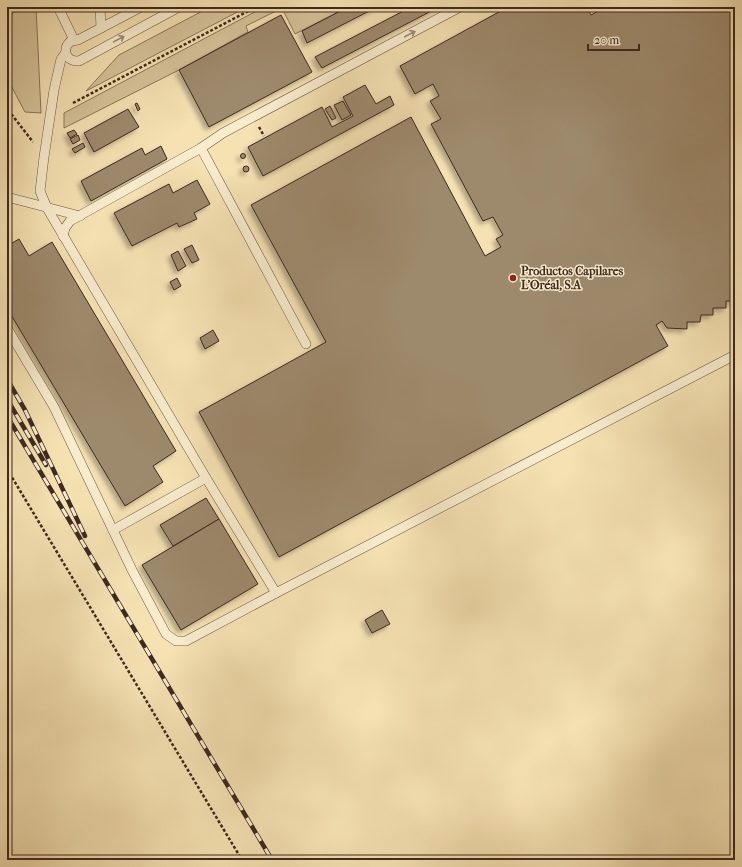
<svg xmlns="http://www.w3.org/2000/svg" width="742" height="867" font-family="'IM FELL French Canon',serif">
<defs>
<filter id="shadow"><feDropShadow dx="-3.5" dy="3.5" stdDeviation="2" flood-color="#0004"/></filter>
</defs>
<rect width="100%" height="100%" fill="#f5e1b2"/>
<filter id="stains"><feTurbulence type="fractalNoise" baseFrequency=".005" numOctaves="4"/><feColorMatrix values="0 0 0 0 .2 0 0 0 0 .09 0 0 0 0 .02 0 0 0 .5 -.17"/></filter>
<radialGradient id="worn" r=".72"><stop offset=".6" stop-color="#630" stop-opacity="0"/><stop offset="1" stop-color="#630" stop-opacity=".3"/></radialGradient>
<g fill="#d6c299" stroke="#8a765c">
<polygon points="25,7 36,7 41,113 25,112 7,78 7,16"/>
<polygon points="210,7 247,7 86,91 119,55"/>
<polygon points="264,7 348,7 295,34 282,8 246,26 248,32 179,70 64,128 64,113"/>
</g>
<g fill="#9d896c" stroke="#3d2920" filter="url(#shadow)">
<polygon points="348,7 377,7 307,43 302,31"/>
<polygon points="411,7 439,7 322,68 315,57"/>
<polygon points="508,7 587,7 591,15 605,7 735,7 735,301 726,301 726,308 713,308 713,315 701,315 700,322 687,322 687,329 667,328 662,321 656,325 668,346 279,557 199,412 326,342 251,205 411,117 485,256 501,247 496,239 503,235 493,217 483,221 431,124 441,119 430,101 439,96 433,84 415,94 400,66"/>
<polygon points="281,15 312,72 209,127 179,70"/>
<polygon points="365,85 376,104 390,96 394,105 263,176 248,147 322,107 332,127 353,116 343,97"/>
<polygon points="343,101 351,115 342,120 334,105"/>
<polygon points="137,103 140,109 138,111 135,104"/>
<polygon points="330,106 336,118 332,120 325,109"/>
<polygon points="128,109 139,127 94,152 84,133"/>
<polygon points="74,130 77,134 70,138 67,133"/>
<polygon points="78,135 80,140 73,144 70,139"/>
<polygon points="83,143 85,147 75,153 72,149"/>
<polygon points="161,146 167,159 91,201 81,181 142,148 145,155"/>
<circle cx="243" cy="156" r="2.5"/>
<circle cx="246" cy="169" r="3"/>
<polygon points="197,180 210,204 194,213 197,219 179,227 177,223 132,246 114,213 169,184 173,193"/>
<polygon points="19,239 29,256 52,242 176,451 153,466 163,482 125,506 7,308 7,246"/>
<polygon points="192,245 199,260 192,263 184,249"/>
<polygon points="178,251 186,266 178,271 171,255"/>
<polygon points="177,278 181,286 174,290 170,282"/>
<polygon points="213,330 219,341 205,349 200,338"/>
<polygon points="206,498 219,519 173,546 160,525"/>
<polygon points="219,519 258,584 181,630 142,565"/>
<polygon points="382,610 390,624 372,633 365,620"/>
</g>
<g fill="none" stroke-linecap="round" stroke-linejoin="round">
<defs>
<g id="lane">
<polyline points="58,7 74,40"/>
<polyline points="100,7 101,28"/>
<path d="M141 7 78 40 71 41C61 49 66 62 79 61L179 7"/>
<polyline points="65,54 61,59 54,90 44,157 40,191 47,208 206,478 276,593 735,355"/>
<polyline points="201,148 306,344"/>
<polyline points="7,197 80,216"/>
<polyline points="63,236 65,228 70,221 201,148 223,133 460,7"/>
<polyline points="7,328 54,407 132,570 166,634 176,641 186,641 276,593"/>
<polyline points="113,530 206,478"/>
</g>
</defs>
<use href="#lane" stroke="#6b5744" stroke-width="10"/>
<g stroke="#3d2920" stroke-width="2.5" stroke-dasharray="3 2" stroke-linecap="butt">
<polyline points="73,103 256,7"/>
<polyline points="7,105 12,115 33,142"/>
<polyline points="259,127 264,136"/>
<polyline points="7,469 242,860"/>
</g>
<use href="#lane" stroke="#f8eccd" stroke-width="9"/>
<defs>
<g id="rail">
<polyline points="7,379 25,410 85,536"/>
<polyline points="7,399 46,465"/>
<polyline points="7,416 272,860"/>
</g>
</defs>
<use href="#rail" stroke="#3d2920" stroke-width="4.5"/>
<use href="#rail" stroke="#f8eccd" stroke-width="3" stroke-dasharray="9" stroke-linecap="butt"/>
</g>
<defs><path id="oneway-shaft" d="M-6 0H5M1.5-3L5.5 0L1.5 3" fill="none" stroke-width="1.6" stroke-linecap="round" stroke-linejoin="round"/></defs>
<g stroke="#9a8a76">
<use href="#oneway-shaft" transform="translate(410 34) rotate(-28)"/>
<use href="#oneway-shaft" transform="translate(119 39) rotate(-28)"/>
</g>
<circle fill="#8f2418" stroke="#f8eccd" stroke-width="1.5" cx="513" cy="278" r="4"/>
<g text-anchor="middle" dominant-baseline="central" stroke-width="3" stroke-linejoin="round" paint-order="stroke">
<g font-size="12" font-weight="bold" fill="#3d2920" stroke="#f8eccd" text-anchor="start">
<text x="521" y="271">Productos Capilares<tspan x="521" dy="14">L'Oréal, S.A</tspan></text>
</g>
</g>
<rect width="742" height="867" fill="none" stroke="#f5e1b2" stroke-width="24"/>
<rect x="8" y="8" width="726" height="851" fill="none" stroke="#3d2920" stroke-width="2"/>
<rect x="12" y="12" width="718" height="843" fill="none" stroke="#3d2920"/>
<path d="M588 44v6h51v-6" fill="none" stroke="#3d2920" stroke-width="2"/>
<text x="594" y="44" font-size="12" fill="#3d2920" stroke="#f8eccd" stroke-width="3" paint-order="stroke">20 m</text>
<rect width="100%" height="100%" filter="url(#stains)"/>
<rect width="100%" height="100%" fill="url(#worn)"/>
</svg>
